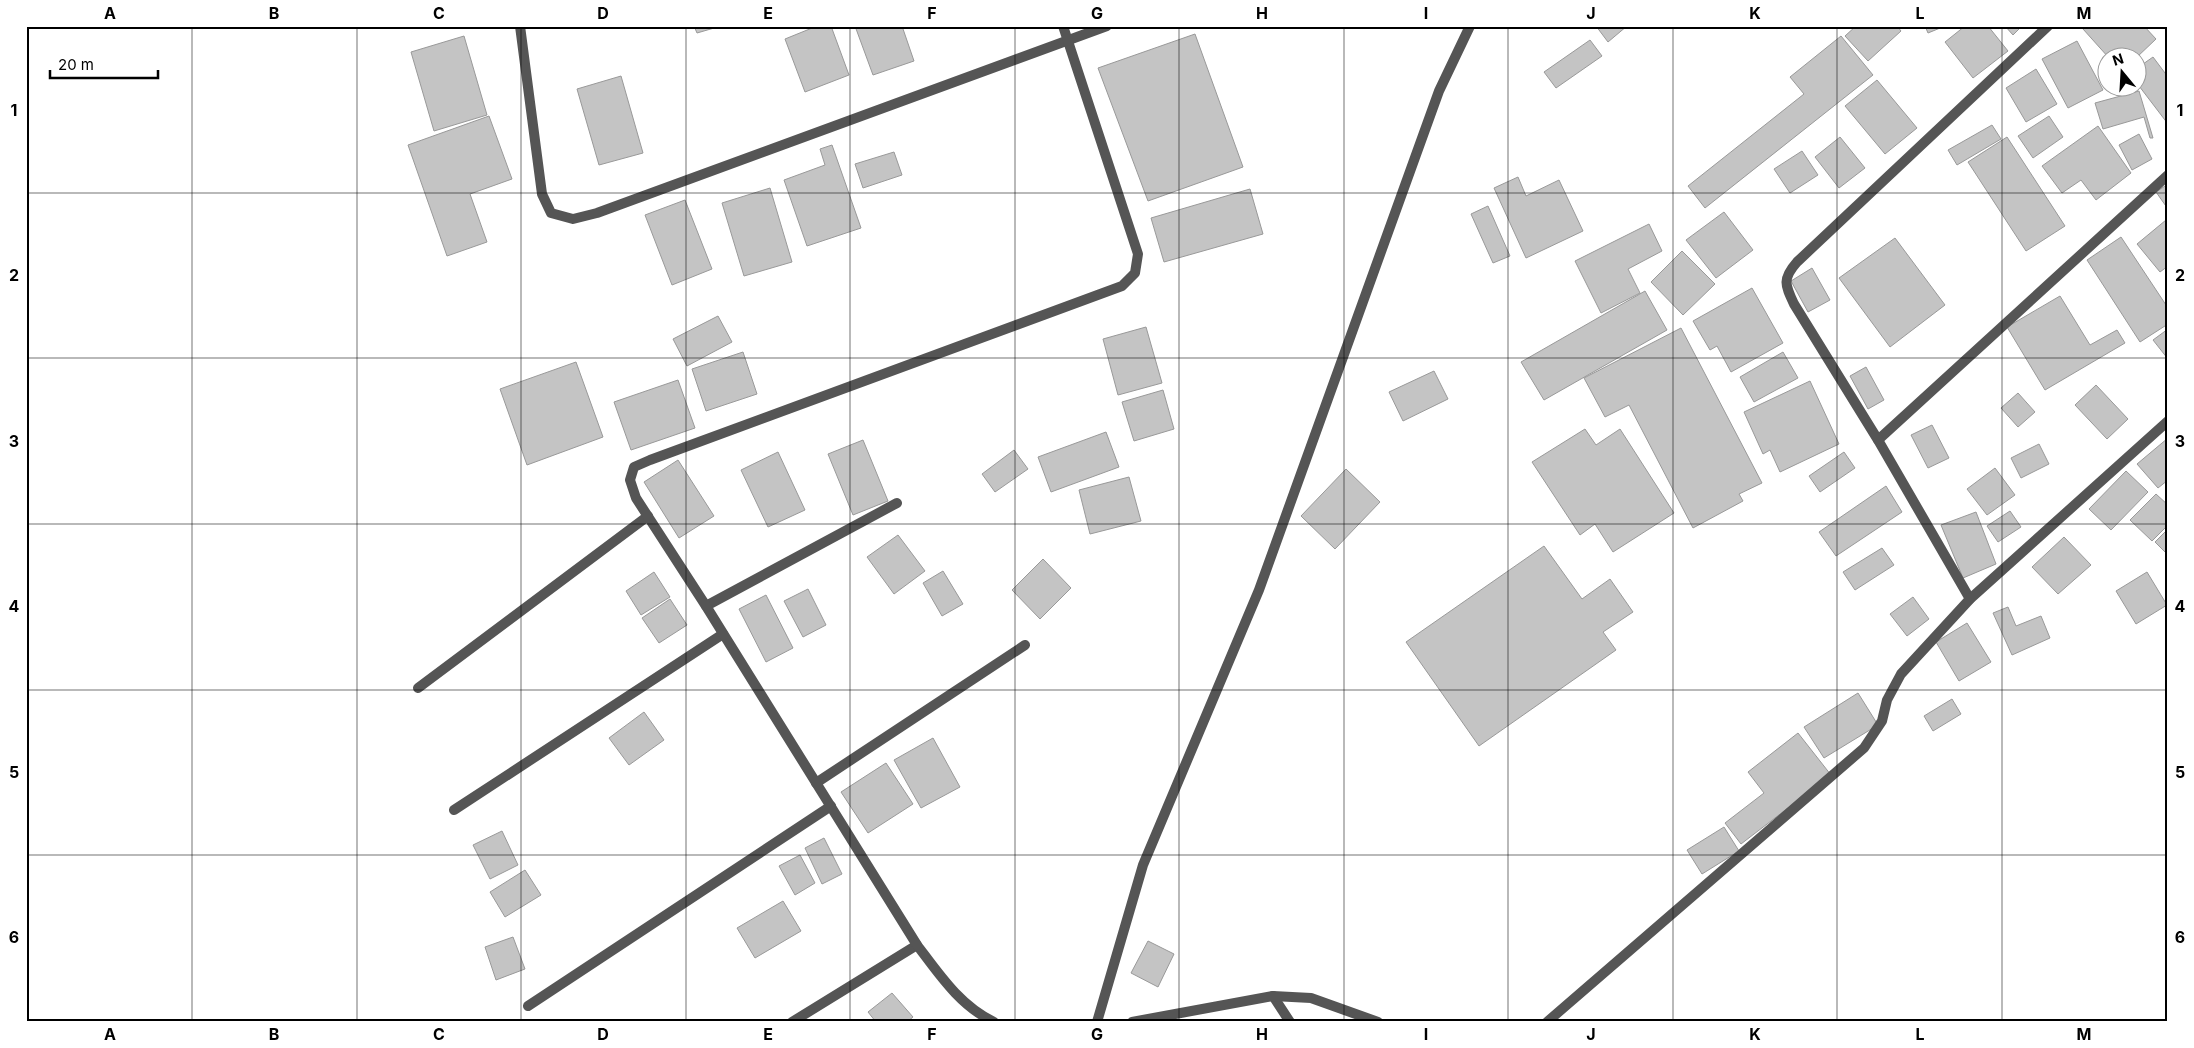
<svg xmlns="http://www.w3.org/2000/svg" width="2194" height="1048" font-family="Inter,sans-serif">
<rect width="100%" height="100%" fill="#fff"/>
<g fill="#c4c4c4" stroke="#999">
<polygon points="694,26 721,26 697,33"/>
<polygon points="817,26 831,26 849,75 805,92 785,39"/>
<polygon points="855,26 902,26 914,61 873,75"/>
<polygon points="1596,26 1627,26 1608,42"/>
<polygon points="1856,26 1897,26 1901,31 1868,61 1845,36"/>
<polygon points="1925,26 1945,26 1928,33"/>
<polygon points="1965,26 1988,26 2008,51 1973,78 1945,42"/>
<polygon points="2005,26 2022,26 2013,35"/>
<polygon points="2085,26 2144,26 2156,39 2136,58 2109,58 2083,29"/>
<polygon points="1195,34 1243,167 1148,201 1098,68"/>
<polygon points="464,36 487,115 434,131 411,52"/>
<polygon points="1841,36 1873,75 1705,208 1688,186 1804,94 1790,77"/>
<polygon points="1590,40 1602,56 1556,88 1544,72"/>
<polygon points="2077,41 2103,90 2068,108 2042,59"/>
<polygon points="2153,57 2168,77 2168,124 2136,82 2136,69"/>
<polygon points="2036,69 2057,104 2026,122 2006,88"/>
<polygon points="621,76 643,153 599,165 577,89"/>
<polygon points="1877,80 1917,128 1885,154 1845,106"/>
<polygon points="2139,91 2153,138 2150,138 2144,117 2103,129 2095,103"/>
<polygon points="489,116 512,179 470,194 487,242 447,256 408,145"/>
<polygon points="2049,116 2063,137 2033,158 2018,136"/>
<polygon points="1992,125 2001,139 1957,165 1948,150"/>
<polygon points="2098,126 2131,173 2096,200 2081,180 2062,193 2042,166"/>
<polygon points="2139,134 2152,159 2132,170 2119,145"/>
<polygon points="1840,137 1865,168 1839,188 1815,157"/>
<polygon points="2007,137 2065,226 2026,251 1968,162"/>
<polygon points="832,145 861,228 807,246 784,180 825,165 820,149"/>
<polygon points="1802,151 1818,175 1790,193 1774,169"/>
<polygon points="894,152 902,175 863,188 855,164"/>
<polygon points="1518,177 1526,196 1559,180 1583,231 1526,258 1494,188"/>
<polygon points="2168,184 2168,209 2156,192"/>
<polygon points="770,188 792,262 744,276 722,203"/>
<polygon points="1250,189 1263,234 1164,262 1151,218"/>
<polygon points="685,200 712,269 672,285 645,215"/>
<polygon points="1488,206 1510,256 1493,263 1471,214"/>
<polygon points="1724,212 1753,250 1716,278 1686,240"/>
<polygon points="2166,220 2168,223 2168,266 2160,272 2137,244"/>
<polygon points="1649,224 1662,251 1628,269 1640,293 1601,313 1575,261"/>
<polygon points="2121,237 2168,308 2168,324 2140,342 2087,260"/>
<polygon points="1895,238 1945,305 1890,347 1839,278"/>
<polygon points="1682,251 1715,284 1683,315 1651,282"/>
<polygon points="1812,268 1830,300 1808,312 1791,281"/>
<polygon points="1752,288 1783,343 1731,372 1717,346 1710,350 1693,321"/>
<polygon points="1645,291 1667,330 1544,400 1521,362"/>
<polygon points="2060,296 2090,345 2117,330 2125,343 2045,390 2007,327"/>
<polygon points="718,316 732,342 687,366 673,339"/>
<polygon points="1146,327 1162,383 1118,395 1103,339"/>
<polygon points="1681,328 1762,483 1739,494 1743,501 1693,528 1629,405 1605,417 1584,378"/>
<polygon points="2168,329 2168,359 2153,340"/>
<polygon points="743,352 757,394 706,411 692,369"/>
<polygon points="1783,352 1798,378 1754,402 1740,377"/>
<polygon points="576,362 603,437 527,465 500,389"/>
<polygon points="1866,367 1884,400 1868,409 1850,376"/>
<polygon points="1434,371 1448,399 1403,421 1389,392"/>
<polygon points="678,380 695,428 631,450 614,402"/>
<polygon points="1810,381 1839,444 1780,472 1770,450 1763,454 1744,412"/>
<polygon points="2096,385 2128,419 2107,439 2075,405"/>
<polygon points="1163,390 1174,429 1134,441 1122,402"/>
<polygon points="2018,393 2035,412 2018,427 2001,408"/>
<polygon points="1932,425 1949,458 1928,468 1911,435"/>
<polygon points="1585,429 1596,445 1620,429 1674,513 1613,552 1595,524 1580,535 1532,462"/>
<polygon points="1106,432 1119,467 1051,492 1038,457"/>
<polygon points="2168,438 2168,480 2158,488 2137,464"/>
<polygon points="863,440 888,501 853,515 828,454"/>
<polygon points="2039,444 2049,464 2021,478 2011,458"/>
<polygon points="1014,450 1028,469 995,492 982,474"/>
<polygon points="778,452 805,510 768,527 741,470"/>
<polygon points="1844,452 1855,468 1820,492 1809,476"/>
<polygon points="678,460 714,516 679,538 644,482"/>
<polygon points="1995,468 2015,495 1987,515 1967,489"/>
<polygon points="1346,469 1380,502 1335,549 1301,516"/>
<polygon points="2126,471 2148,492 2111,530 2089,509"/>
<polygon points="1129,477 1141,521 1090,534 1079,490"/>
<polygon points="1886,486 1902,512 1836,556 1819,532"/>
<polygon points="2156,494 2168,505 2168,525 2152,541 2130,520"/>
<polygon points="2010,511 2021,527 1998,542 1987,526"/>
<polygon points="1976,512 1996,564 1963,578 1941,525"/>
<polygon points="2168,529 2168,555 2155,542"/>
<polygon points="898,535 925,571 894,594 867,557"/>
<polygon points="2064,537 2091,565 2058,594 2032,567"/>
<polygon points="1544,546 1582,599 1610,579 1633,612 1603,632 1616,650 1479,746 1406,642"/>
<polygon points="1882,548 1894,565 1855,590 1843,572"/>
<polygon points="1043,559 1071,588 1040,619 1012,590"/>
<polygon points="943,571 963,604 942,616 923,583"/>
<polygon points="654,572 670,597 641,615 626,591"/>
<polygon points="2147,572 2167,605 2136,624 2116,591"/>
<polygon points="808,589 826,625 803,637 784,601"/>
<polygon points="766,595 793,648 766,662 739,609"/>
<polygon points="1913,597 1929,619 1907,636 1890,614"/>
<polygon points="670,599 687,625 659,643 642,618"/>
<polygon points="2008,607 2016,626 2041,616 2050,638 2012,655 1993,613"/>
<polygon points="1967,623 1991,662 1959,681 1936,642"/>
<polygon points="1858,693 1878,725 1824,758 1804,727"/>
<polygon points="1952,699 1961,714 1933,731 1924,716"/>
<polygon points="644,712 664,740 629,765 609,738"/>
<polygon points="1798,733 1831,775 1741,844 1725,823 1764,793 1748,772"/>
<polygon points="933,738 960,787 921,808 894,760"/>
<polygon points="886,763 913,804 868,833 841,792"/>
<polygon points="1724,827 1739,851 1702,874 1687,850"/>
<polygon points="502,831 518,865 490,879 473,845"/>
<polygon points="824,838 842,874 822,884 805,848"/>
<polygon points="800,855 815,883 795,895 779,866"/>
<polygon points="525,870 541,895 505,917 490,892"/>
<polygon points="783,901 801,931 755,958 737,928"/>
<polygon points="513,937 525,969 496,980 485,947"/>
<polygon points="1148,941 1174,954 1158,987 1131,973"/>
<polygon points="892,993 913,1017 907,1022 876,1022 868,1012"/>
</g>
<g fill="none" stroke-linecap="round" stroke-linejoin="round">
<g stroke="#555" stroke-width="10">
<polyline points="520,26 542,194 551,213 573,219 597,213 1107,26"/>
<polyline points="1878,440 2168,175"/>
<path d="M1970 599 1878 440 1794 304C1785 285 1782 279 1797 262L2048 26"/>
<polyline points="706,606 897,503"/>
<polyline points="418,688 648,516"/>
<polyline points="816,783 1025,645"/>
<polyline points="454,810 723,634"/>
<polyline points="1273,996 1290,1022"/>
<polyline points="528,1006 831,806"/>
<polyline points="792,1022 917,945"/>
<path d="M994 1022C960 1006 939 974 917 945L706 606 636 498 630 480 634 467 650 460 1122 286 1135 273 1138 254 1063 26"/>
<polyline points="1097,1022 1143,865 1259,590 1439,91 1470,26"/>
<polyline points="1132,1022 1273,996 1311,998 1378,1022"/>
<polyline points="1547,1022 1864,748 1882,721 1887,700 1901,674 1970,599 2168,421"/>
</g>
</g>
<path fill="none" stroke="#000" stroke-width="1" stroke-opacity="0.55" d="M192 26V1022M357 26V1022M521 26V1022M686 26V1022M850 26V1022M1015 26V1022M1179 26V1022M1344 26V1022M1508 26V1022M1673 26V1022M1837 26V1022M2002 26V1022M26 193H2168M26 358H2168M26 524H2168M26 690H2168M26 855H2168"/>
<rect width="2194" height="1048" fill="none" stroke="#ffffff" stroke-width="55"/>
<g transform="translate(2122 72) rotate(342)"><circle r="24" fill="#ffffff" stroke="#999999"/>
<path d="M0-4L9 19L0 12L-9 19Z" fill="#000000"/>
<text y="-8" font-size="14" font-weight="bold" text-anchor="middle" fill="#000000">N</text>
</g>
<path d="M50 70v8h108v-8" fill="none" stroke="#000000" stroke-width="2.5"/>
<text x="58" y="70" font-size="15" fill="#000000" stroke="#ffffff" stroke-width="4" paint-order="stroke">20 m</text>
<rect x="28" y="28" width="2138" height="992" fill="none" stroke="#000" stroke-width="2"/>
<g font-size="16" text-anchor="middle" font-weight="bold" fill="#000">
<text x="110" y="19">A</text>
<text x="274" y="19">B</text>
<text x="439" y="19">C</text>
<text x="603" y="19">D</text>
<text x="768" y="19">E</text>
<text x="932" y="19">F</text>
<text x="1097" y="19">G</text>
<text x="1262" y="19">H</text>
<text x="1426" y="19">I</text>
<text x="1591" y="19">J</text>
<text x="1755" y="19">K</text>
<text x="1920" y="19">L</text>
<text x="2084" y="19">M</text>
<text x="14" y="116">1</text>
<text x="2180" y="116">1</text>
<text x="14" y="281">2</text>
<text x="2180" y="281">2</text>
<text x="14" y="447">3</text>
<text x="2180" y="447">3</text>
<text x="14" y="612">4</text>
<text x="2180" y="612">4</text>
<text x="14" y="778">5</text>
<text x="2180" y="778">5</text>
<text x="14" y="943">6</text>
<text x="2180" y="943">6</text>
<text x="110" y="1040">A</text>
<text x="274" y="1040">B</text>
<text x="439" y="1040">C</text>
<text x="603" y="1040">D</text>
<text x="768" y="1040">E</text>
<text x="932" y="1040">F</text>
<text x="1097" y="1040">G</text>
<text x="1262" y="1040">H</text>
<text x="1426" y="1040">I</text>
<text x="1591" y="1040">J</text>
<text x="1755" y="1040">K</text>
<text x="1920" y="1040">L</text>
<text x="2084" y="1040">M</text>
</g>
</svg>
